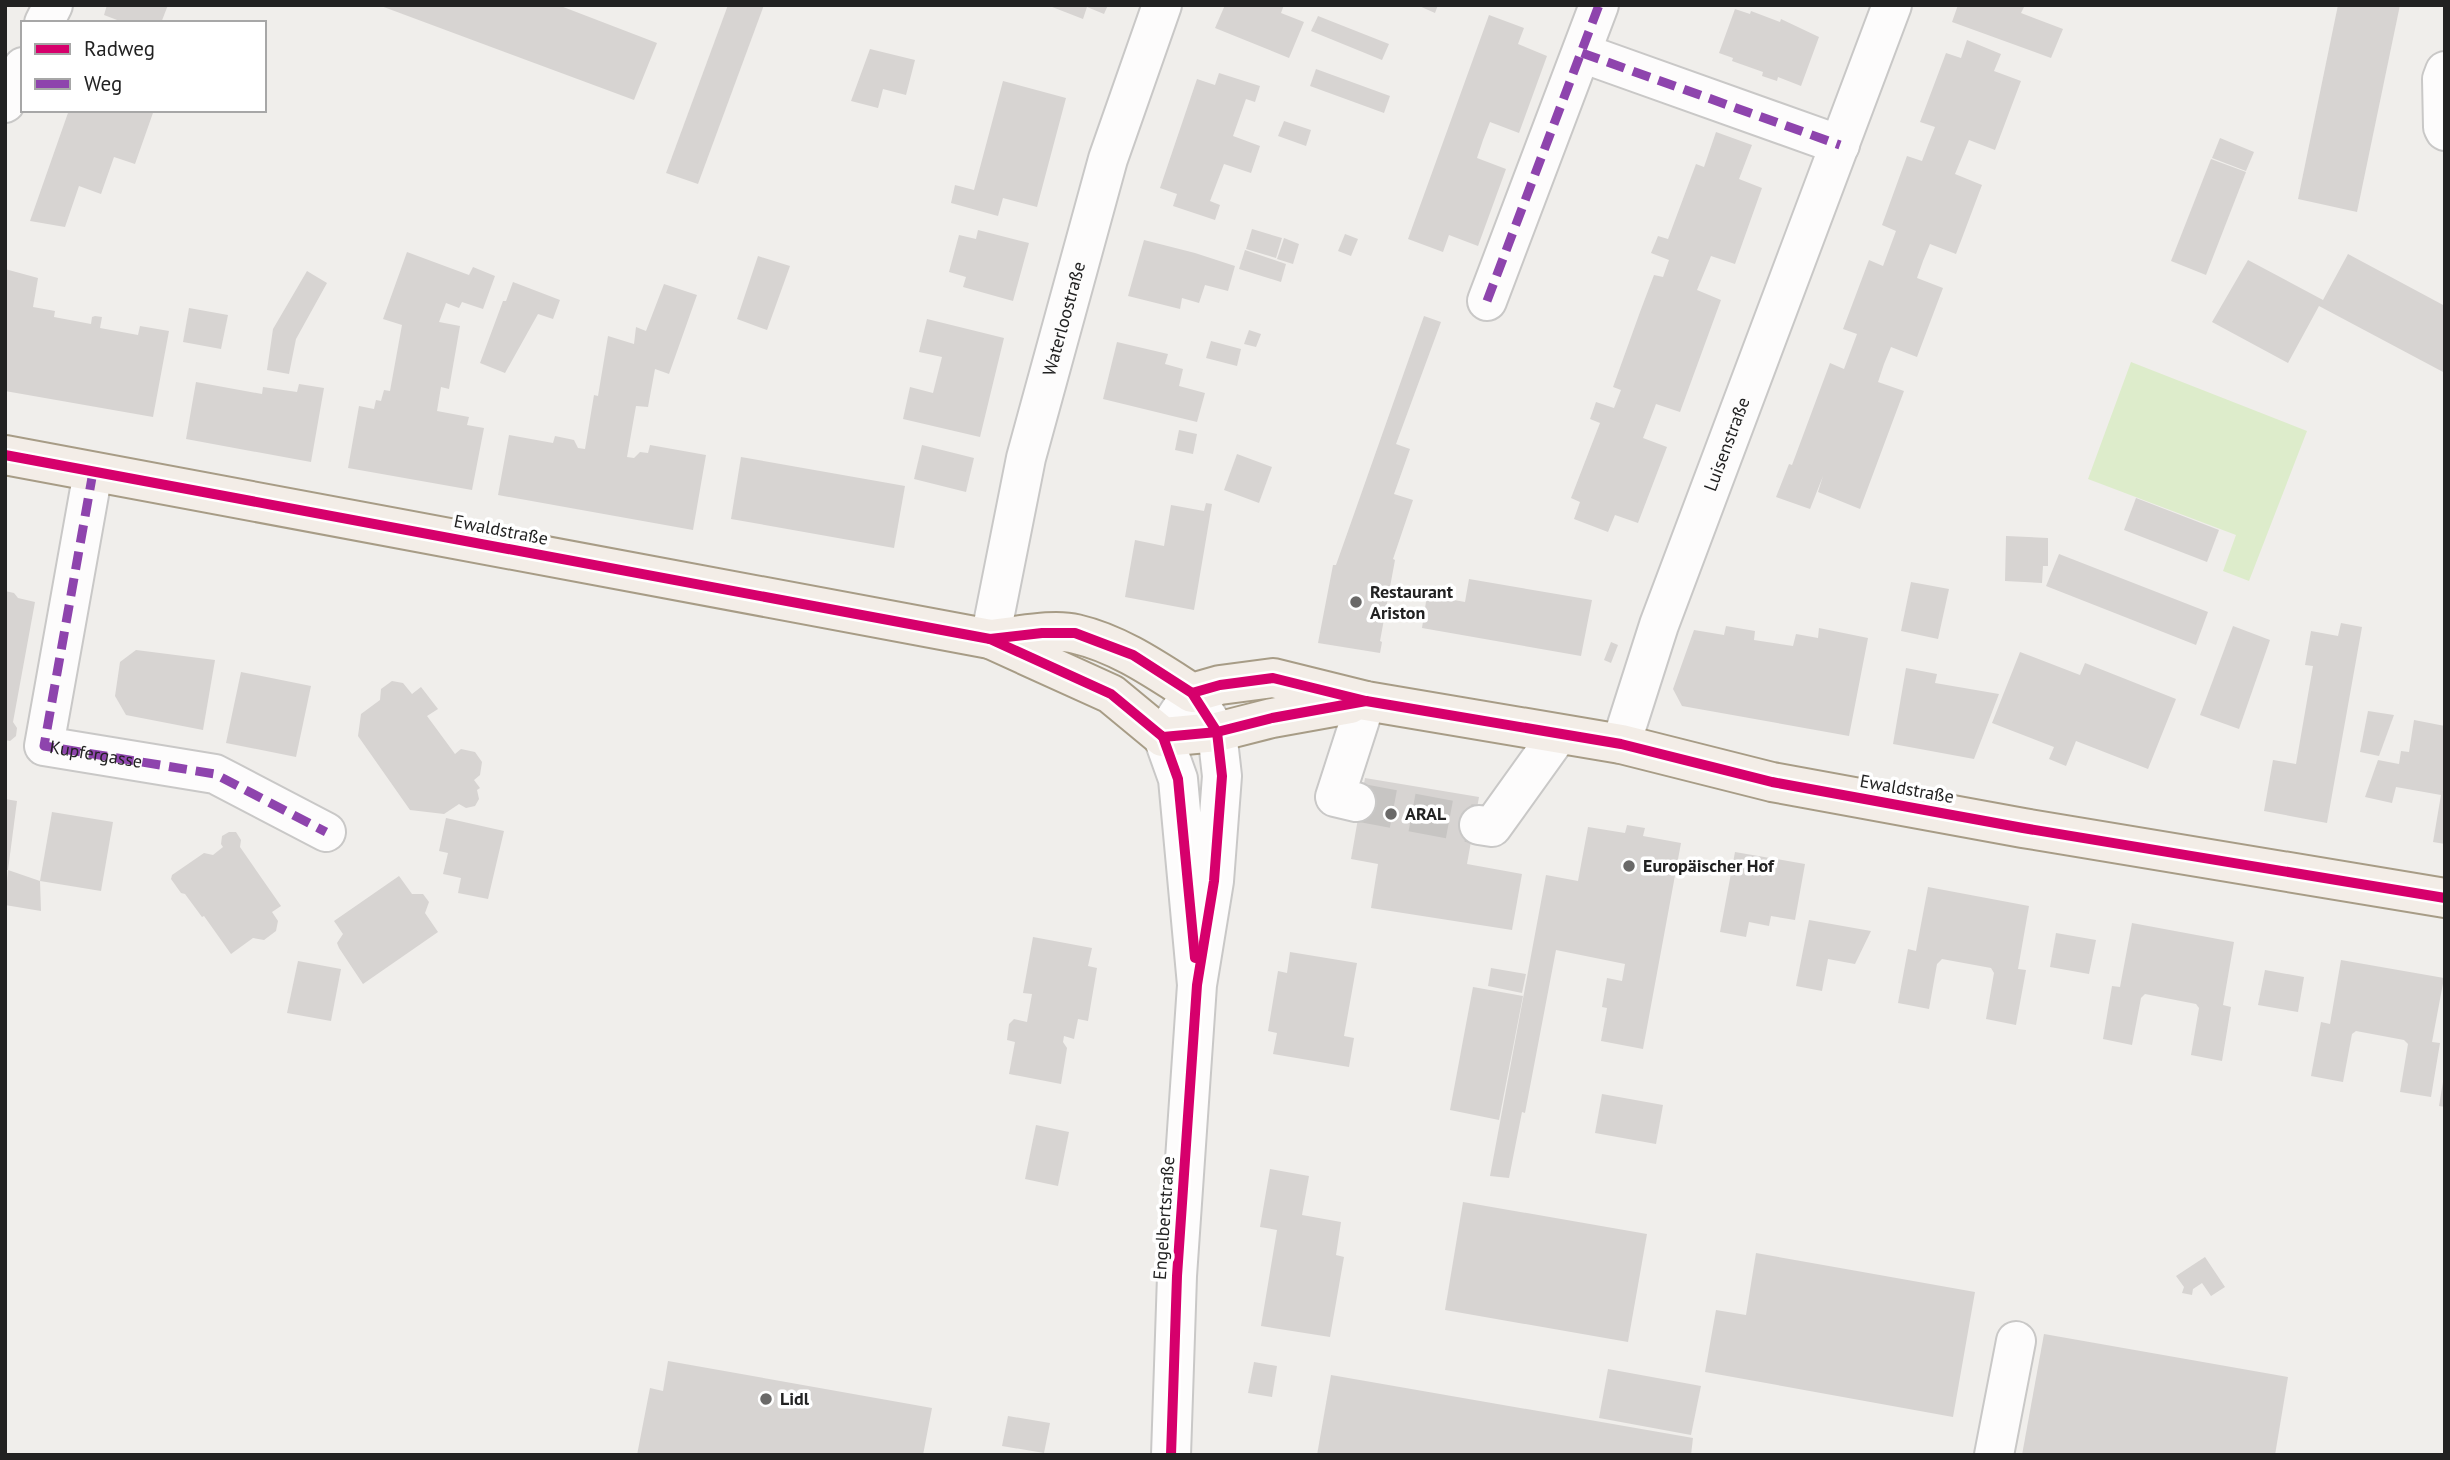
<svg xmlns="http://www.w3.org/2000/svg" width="2450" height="1460" font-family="'PT Sans',sans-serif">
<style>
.grass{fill:#ddeccb}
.building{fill:#d7d4d2}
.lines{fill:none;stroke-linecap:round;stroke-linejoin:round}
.minor-tunnel{stroke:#c7c5c3;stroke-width:38;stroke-dasharray:38 19;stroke-linecap:butt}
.minor-casing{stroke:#c9c8c7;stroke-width:42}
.major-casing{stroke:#a79c86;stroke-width:42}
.minor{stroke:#fdfcfc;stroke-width:38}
.major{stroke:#f3ede7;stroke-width:38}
.quiet{stroke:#8e44ad;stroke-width:9;stroke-dasharray:18 9;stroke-linecap:butt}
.cycleway-casing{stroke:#fff;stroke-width:15}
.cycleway{stroke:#d6006c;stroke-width:10}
.poi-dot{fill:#6a6968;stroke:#fff;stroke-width:2.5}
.labels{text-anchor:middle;stroke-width:7;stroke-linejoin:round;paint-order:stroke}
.street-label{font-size:18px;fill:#222;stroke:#fff}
.poi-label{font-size:18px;font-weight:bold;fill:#222;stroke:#fff;text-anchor:start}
</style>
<rect width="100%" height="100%" fill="#f0eeeb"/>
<polygon class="grass" points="2131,362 2307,431 2249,581 2223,571 2236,535 2088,479"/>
<g class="building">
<polygon points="107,5 168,5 161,23 125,23 104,15"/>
<polygon points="558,5 657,43 634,100 381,6"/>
<polygon points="728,5 764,5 698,184 666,173"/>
<polygon points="1047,5 1108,5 1104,14 1087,7 1083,19"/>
<polygon points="1225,5 1284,5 1281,13 1304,22 1289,58 1215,28"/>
<polygon points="1417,5 1438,5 1435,13"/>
<polygon points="1958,5 2025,5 2021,13 2063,29 2051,58 1952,22"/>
<polygon points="2338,5 2400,5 2357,212 2298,199"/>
<polygon points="1735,9 1750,14 1751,11 1780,22 1781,19 1819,37 1801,86 1778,77 1777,81 1762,76 1763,72 1732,61 1733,58 1719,53"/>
<polygon points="1489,15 1524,28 1518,44 1547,56 1519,133 1490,122 1483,140 1477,158 1506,169 1478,246 1449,235 1443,252 1408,239"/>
<polygon points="1318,16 1389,44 1382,60 1311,31"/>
<polygon points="1967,40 2001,54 1994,71 2021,81 1995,150 1969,140 1955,174 1982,185 1956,254 1930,244 1923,261 1917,278 1943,288 1917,357 1891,347 1884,364 1878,382 1904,391 1860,509 1818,492 1823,476 1810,509 1776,497 1789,464 1792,465 1830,363 1844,369 1857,334 1843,329 1869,260 1883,266 1896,231 1882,225 1907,156 1922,161 1928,145 1935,127 1920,122 1946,53 1961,58"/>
<polygon points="870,49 915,60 906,95 883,89 878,108 851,101"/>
<polygon points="1316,69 1390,96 1384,113 1310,86"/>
<polygon points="1219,73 1260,86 1255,102 1246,99 1233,136 1260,146 1251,173 1224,164 1210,201 1220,205 1215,220 1173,206 1177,194 1160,188 1197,79 1215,85"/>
<polygon points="1003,81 1066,98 1037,207 1003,198 998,216 951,203 955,185 974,190"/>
<polygon points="69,110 154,110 135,164 114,157 101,194 79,186 65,227 30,221"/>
<polygon points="1284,121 1311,130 1306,146 1278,136"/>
<polygon points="1716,132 1752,145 1739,179 1762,188 1735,264 1711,256 1697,290 1721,300 1680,412 1656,404 1643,438 1667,447 1638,523 1615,515 1608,532 1574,519 1580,502 1571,498 1600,423 1590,419 1596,402 1614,408 1621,390 1613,387 1640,312 1654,275 1663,277 1669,260 1651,253 1658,236 1668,239 1696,164 1704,167"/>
<polygon points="2220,138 2254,152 2246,171 2212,158"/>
<polygon points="2211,159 2246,172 2206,275 2171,261"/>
<polygon points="1252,229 1282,238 1276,258 1246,249"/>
<polygon points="978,230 1029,243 1013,301 963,287 966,277 949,272 959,235 976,239"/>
<polygon points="1345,234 1358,239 1351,256 1338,251"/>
<polygon points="1284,238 1299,244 1293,264 1277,259"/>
<polygon points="1144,240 1195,253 1235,266 1228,291 1205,285 1199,303 1182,298 1180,309 1128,296"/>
<polygon points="1245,250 1286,264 1281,282 1239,269"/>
<polygon points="407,252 469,275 473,267 495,276 483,309 462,302 459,308 446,303 439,322 460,326 449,389 441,387 437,411 469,417 467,425 484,428 472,490 348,468 359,406 374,409 376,400 381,401 384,390 390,391 402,325 383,319"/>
<polygon points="2348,254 2445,306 2445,373 2319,306 2288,363 2212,322 2248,260 2323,300"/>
<polygon points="758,256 790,266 767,330 737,319"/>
<polygon points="5,269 38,278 33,307 55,311 54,317 91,324 92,317 95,316 102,317 100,328 138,335 140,326 169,331 153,417 5,391"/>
<polygon points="307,271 327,283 296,339 289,374 267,370 273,329"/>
<polygon points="513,282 560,300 553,319 538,314 505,373 480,363 503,301 506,301"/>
<polygon points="664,284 697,295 669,374 655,369 648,407 636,406 627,457 634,458 640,452 648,453 650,445 706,455 693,530 498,495 509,435 553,443 555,436 574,440 578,448 585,449 594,395 598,396 608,336 634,344 636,327 646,331"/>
<polygon points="189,308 228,315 221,349 183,342"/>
<polygon points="1424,316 1441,322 1396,444 1410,449 1394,494 1413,500 1393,559 1395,560 1380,641 1382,642 1380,653 1318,643 1333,565 1336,565"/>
<polygon points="927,319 1004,338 980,437 903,419 910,387 933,393 942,357 919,352"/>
<polygon points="1249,330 1261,334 1256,347 1244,344"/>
<polygon points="1211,341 1241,349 1237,366 1206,358"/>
<polygon points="1117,342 1168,354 1165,364 1183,369 1179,386 1205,393 1197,422 1103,399"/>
<polygon points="196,382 262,394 263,387 297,392 299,384 324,388 311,462 186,439"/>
<polygon points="1179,430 1197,434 1193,454 1175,450"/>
<polygon points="922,445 974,458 966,492 914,479"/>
<polygon points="1237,454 1272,467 1259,503 1224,490"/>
<polygon points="741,457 905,486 894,548 731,519"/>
<polygon points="2136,498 2219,530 2207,562 2124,530"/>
<polygon points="1206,503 1212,504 1194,610 1125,597 1135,540 1164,546 1171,505 1204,511"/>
<polygon points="2006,536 2048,538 2048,566 2043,566 2042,583 2005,581"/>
<polygon points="2059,554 2208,612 2196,645 2046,586"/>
<polygon points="1469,579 1592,600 1581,656 1422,628 1427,595 1465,602"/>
<polygon points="1911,582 1949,589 1938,639 1901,631"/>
<polygon points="5,591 14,593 18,598 35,602 13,722 17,728 16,736 10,741 5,740"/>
<polygon points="2341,623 2362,627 2327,823 2264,811 2273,760 2296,764 2313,666 2305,665 2311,631 2338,636"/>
<polygon points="1726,626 1755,631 1754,640 1793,646 1796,634 1818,638 1819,628 1868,638 1849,736 1682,706 1673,689 1694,630 1724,635"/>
<polygon points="2233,626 2270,640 2239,729 2200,715"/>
<polygon points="1611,642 1618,645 1611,663 1604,660"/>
<polygon points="136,650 215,660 203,730 126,715 115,696 120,662"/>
<polygon points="2020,652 2080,675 2085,663 2176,699 2148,769 2076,741 2066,766 2049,759 2054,747 1992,723"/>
<polygon points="1906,668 1937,674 1935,683 1999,694 1974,759 1893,744"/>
<polygon points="241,672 311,686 296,757 226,743"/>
<polygon points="392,681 403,683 412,694 421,687 438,709 427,716 455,754 461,749 475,752 482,762 480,775 474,780 480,788 477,790 479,799 475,806 466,808 459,804 444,814 410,810 358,736 361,714 380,700 381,689"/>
<polygon points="2368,711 2394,715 2379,756 2360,752"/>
<polygon points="2414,720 2445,726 2445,790 2442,791 2445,791 2445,844 2433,842 2441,795 2396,787 2392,803 2365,797 2378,760 2399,764 2401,751 2409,752"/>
<polygon points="1365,778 1479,797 1467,864 1522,874 1512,930 1371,908 1378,864 1351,859"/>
<polygon points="5,799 17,801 8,870 5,870"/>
<polygon points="52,812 113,822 101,891 40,881"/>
<polygon points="446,818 504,831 488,899 458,893 461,878 443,874 448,853 439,851"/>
<polygon points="1627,825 1645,828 1643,836 1681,843 1643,1049 1601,1041 1607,1008 1602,1007 1607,978 1622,981 1625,964 1556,950 1525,1113 1522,1112 1509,1178 1490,1176 1546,875 1578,881 1588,827 1625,833"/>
<polygon points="229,832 236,832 241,840 240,847 281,906 272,912 278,921 276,931 264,940 253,938 231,954 204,916 202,917 185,894 181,893 171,879 172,875 204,853 213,855 223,847 221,844 222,836"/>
<polygon points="1735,852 1805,864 1795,920 1771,916 1769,926 1749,922 1746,937 1720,932"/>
<polygon points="8,870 40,881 41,911 5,905"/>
<polygon points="399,876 412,894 423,894 429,902 425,913 438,932 363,984 339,948 337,943 343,934 334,921"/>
<polygon points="1928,887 2029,906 2018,969 2026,970 2016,1025 1986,1019 1994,973 1991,968 1942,959 1937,964 1929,1009 1898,1003 1908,949 1916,951"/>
<polygon points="1809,920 1871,931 1855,964 1828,959 1822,991 1796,986"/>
<polygon points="2132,923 2234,942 2223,1005 2231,1007 2222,1061 2191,1055 2199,1008 2196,1004 2145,994 2141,998 2132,1045 2103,1039 2112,986 2120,987"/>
<polygon points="2056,933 2096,940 2089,974 2050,967"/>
<polygon points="1033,937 1092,948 1088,966 1097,968 1088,1021 1078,1019 1074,1039 1064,1036 1063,1042 1067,1048 1061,1084 1009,1074 1015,1042 1007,1040 1009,1024 1014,1019 1027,1022 1032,994 1023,993"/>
<polygon points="1290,952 1357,963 1344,1036 1354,1038 1349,1067 1273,1054 1277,1033 1268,1031 1278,971 1287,973"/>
<polygon points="2341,960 2444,978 2432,1042 2440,1043 2431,1097 2400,1092 2408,1044 2404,1040 2356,1031 2352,1034 2343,1082 2311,1076 2321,1022 2330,1024"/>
<polygon points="298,961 341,969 331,1021 287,1013"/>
<polygon points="1491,968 1526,974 1522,993 1488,986"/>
<polygon points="2265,970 2304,977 2298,1012 2258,1005"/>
<polygon points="1473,987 1523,996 1499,1120 1450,1110"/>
<polygon points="2443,1082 2445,1082 2445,1107 2439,1106"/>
<polygon points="1602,1094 1663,1105 1656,1144 1595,1133"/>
<polygon points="1036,1125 1069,1132 1058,1186 1025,1179"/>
<polygon points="1270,1169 1309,1176 1302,1215 1341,1222 1336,1255 1344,1257 1330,1337 1261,1326 1277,1230 1260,1227"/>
<polygon points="1463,1202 1647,1234 1628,1342 1445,1310"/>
<polygon points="1756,1253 1975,1292 1953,1417 1705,1372 1716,1310 1746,1315"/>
<polygon points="2205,1257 2225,1287 2211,1296 2202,1283 2193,1289 2192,1295 2182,1293 2184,1287 2176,1276"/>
<polygon points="2044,1334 2288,1377 2275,1455 2022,1455"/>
<polygon points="668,1361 932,1408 923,1455 637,1455 650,1388 663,1391"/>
<polygon points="1254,1362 1277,1366 1272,1397 1248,1393"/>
<polygon points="1608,1369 1701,1386 1691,1435 1599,1418"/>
<polygon points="1331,1375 1693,1438 1691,1455 1317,1455"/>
<polygon points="1008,1416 1050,1423 1044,1453 1002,1446"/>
</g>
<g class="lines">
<polyline class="minor-tunnel" points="1356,802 1479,825"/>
<defs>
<g id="minor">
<polyline points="44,23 53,5"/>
<polyline points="1582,53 1840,145"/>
<polyline points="2445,71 2442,79 2443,127 2445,131"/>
<polyline points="5,103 23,67"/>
<polyline points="1487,301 1599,5"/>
<polyline points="93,472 44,746 215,774 326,832"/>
<path id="s1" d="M990,639L1026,458L1108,159L1162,5"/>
<path id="s2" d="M1621,744L1659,625L1892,5"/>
<polyline points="1356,802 1335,797 1366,701"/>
<polyline points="1479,825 1492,827 1558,735"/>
<polyline points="1171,1455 1177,1276 1197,985 1214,881 1222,776 1217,732 1192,693 1163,737 1178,779 1197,985"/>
<polyline points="1994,1455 2016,1341"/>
</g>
<g id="major">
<polyline points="5,455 990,639 1111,694 1163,737 1217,732 1272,718 1350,704"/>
<path d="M990,639C1015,637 1052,628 1076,634C1119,644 1156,670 1192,693L1220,685L1273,678L1366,701L1621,744L1772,782L2023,828L2445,898"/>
</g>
</defs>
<use href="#minor" class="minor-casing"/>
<use href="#major" class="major-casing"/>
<use href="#minor" class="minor"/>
<use href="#major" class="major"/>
<g class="quiet">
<polyline points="1582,53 1840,145"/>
<polyline points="1487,301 1599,5"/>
<path id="s3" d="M93,472L44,746L215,774L326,832"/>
</g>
<defs>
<g id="cycleway">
<polyline points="5,455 990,639 1111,694 1163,737 1217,732 1272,718 1366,701"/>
<polyline points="990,639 1042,633 1075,633 1133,655 1192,693 1217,732 1222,776 1214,881 1197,985 1177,1276 1171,1455"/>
<polyline points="1192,693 1220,685 1273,678 1366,701 1621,744 1772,782 2023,828 2445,898"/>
<polyline points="1163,737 1178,779 1195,958"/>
</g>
</defs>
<use href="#cycleway" class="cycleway-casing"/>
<use href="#cycleway" class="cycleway"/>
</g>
<g class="poi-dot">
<circle cx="1356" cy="602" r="7"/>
<circle cx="1391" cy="814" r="7"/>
<circle cx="1629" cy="866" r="7"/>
<circle cx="766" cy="1399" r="7"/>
</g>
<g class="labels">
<g class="street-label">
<text dy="6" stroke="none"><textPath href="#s1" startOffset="329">Waterloostraße</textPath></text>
<text dy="6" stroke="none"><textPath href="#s2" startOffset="318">Luisenstraße</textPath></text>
<text transform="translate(501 530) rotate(11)" y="6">Ewaldstraße</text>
<text dy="6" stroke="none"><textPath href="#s3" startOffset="331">Kupfergasse</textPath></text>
<text transform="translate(1907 789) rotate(10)" y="6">Ewaldstraße</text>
<text transform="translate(1164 1218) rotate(-86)" y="6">Engelbertstraße</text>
</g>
<g class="poi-label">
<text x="1370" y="598">Restaurant<tspan x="1370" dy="21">Ariston</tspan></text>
<text x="1405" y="820">ARAL</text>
<text x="1643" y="872">Europäischer Hof</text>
<text x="780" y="1405">Lidl</text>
</g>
</g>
<rect width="2450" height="1460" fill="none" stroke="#222222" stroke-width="14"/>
<rect x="21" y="21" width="245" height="91" fill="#ffffff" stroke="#a7a7a7" stroke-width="2"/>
<rect x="35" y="44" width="35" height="10" fill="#d6006c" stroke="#a7a7a7" stroke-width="2"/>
<text x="84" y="56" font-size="21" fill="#222222">Radweg</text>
<rect x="35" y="79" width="35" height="10" fill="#8e44ad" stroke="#a7a7a7" stroke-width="2"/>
<text x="84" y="91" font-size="21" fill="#222222">Weg</text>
</svg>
